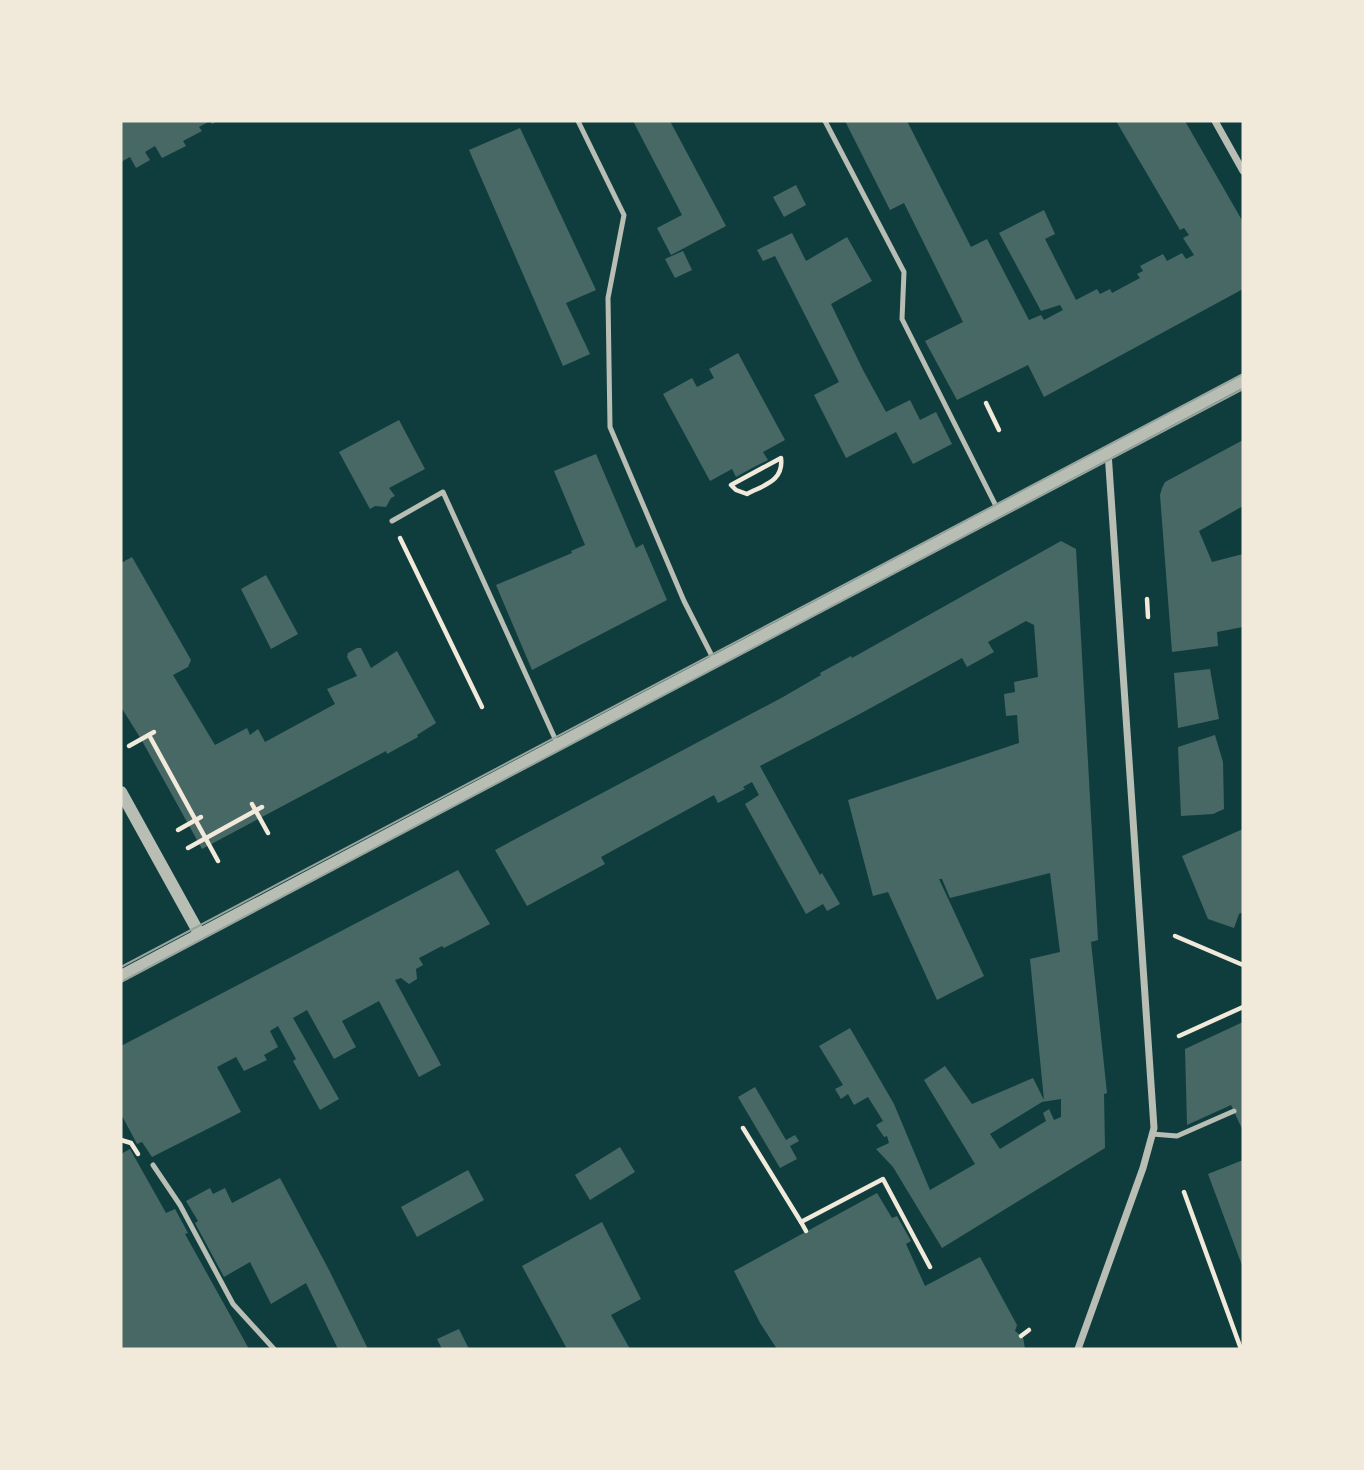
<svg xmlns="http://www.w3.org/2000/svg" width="1364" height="1470" font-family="Raleway,sans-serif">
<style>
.building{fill:#486865;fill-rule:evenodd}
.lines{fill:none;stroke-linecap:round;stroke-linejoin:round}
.path{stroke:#f1e9da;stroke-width:4.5}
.service{stroke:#b8beb3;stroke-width:5}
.minor{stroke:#b8beb3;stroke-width:7}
.tertiary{stroke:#b8beb3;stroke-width:12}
.tram{stroke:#97a49c;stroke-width:2}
</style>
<rect width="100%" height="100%" fill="#0f3d3e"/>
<g class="building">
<polygon points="121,121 218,121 212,124 210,121 199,127 202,131 183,141 186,146 162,158 155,146 145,152 150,160 136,168 130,157 121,162"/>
<polygon points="633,121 670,121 726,226 671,255 657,228 682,215"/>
<polygon points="845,121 907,121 971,247 987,239 1029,320 1041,315 1044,320 1063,310 1060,305 1041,311 999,233 1044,210 1055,234 1045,239 1076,300 1097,289 1100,294 1110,289 1112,293 1125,286 1140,278 1137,274 1143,271 1140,266 1163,254 1167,261 1182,253 1186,259 1194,255 1183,238 1189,235 1184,228 1180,230 1116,121 1185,121 1243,222 1243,289 1044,397 1028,365 957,400 925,341 963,322 904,203 890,210"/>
<polygon points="520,128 596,290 566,303 590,354 563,366 469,150"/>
<polygon points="796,185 806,205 784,217 773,197"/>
<polygon points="792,233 806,261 847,237 872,281 831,304 863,370 886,412 910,400 920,420 936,412 952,444 913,464 896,432 846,458 814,395 839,382 775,256 763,261 757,250"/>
<polygon points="683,251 692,270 675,278 665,259"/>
<polygon points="738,353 785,440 763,452 768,460 752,468 736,477 732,469 710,481 663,394 692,378 697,387 714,378 709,369"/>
<polygon points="399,420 425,469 389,488 395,496 391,498 386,507 375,506 370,509 339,452"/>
<polygon points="1243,440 1243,506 1199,531 1212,562 1243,554 1243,627 1217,632 1218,646 1172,652 1160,495 1162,488 1165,482"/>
<polygon points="596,454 636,548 643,544 667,600 532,670 496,585 572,553 571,551 585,545 554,471"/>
<path d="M1061,541L1076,549L1098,940L1091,942L1107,1093L1104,1094L1105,1148L942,1248L893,1167L876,1149L889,1143L887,1136L884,1137L876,1125L883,1121L868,1097L854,1105L848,1094L841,1099L835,1089L843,1085L819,1046L850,1028L894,1104L930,1190L975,1164L924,1080L945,1066L972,1104L1033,1078L1044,1100L1030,959L1060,952L1050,873L950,898L942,879H939L984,976L937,1000L888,892L873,896L848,800L1019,743L1017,715L1006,716L1004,694L1015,692L1014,682L1038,677L1034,625L1026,621L988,642L994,652L967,667L962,658L856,716L760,766L820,875L822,873L840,904L827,911L823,904L806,914L745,804L759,795L752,782L743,787L745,789L718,803L714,795L601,857L605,864L527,906L495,850L783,697L821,675L820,673L851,656L852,658ZM1061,1099V1117L1054,1120L1049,1109L1043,1113L1046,1121L1000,1149L990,1134L1042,1102Z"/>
<polygon points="132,557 191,660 188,667 173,675 215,745 247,728 250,735 258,729 265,742 335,704 327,689 357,676 347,657 348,653 357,648 361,648 371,668 397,651 436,723 417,735 418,737 387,754 386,751 202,849 141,739 121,707 121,563"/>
<polygon points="266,575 298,634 271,649 241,589"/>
<polygon points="1210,669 1219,719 1178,728 1174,673"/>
<polygon points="1215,735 1223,762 1224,809 1213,814 1181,816 1178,747"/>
<polygon points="1243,829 1243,912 1239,914 1234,928 1208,919 1182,856"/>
<polygon points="458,870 490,924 444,948 442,946 419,958 423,965 416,969 417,979 409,984 401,978 395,980 441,1065 419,1077 379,1001 342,1021 356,1047 334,1059 307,1010 293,1018 339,1099 320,1110 293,1061 296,1059 278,1026 270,1031 278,1047 264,1055 267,1060 244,1071 236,1057 217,1067 241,1112 152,1157 142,1142 137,1144 121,1114 121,1046"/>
<polygon points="1243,1022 1243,1131 1231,1105 1187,1125 1185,1049"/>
<polygon points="755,1087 786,1140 795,1135 799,1141 790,1146 797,1159 780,1168 738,1097"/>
<polygon points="620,1147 635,1172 590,1200 575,1175"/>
<polygon points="130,1149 166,1213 175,1209 188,1233 185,1234 249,1349 121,1349 121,1154"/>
<polygon points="1243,1160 1243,1268 1208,1174"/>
<polygon points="468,1170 484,1200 417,1237 401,1207"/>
<polygon points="280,1178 329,1270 368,1349 338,1349 306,1283 271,1304 250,1262 224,1277 195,1223 198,1221 186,1201 210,1188 213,1194 225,1188 232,1203"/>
<polygon points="877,1193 892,1218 897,1216 911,1241 906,1244 925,1286 980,1257 1017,1325 1015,1331 1023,1337 1025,1349 777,1349 760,1323 734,1271"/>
<polygon points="602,1222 641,1299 611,1315 630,1349 567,1349 522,1266"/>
<polygon points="459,1329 469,1349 442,1349 437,1339"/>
</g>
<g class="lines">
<g class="path">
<polyline points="986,403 999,430"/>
<path d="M781,458C784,481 764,485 747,494L736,490L731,485Z"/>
<polyline points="400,538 482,707"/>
<polyline points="1147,599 1148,617"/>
<polyline points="149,735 218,861"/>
<polyline points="129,746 154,732"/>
<polyline points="252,804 268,833"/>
<polyline points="178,830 201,817"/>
<polyline points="188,848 262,807"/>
<polyline points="1175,936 1243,965"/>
<polyline points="1179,1036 1243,1007"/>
<polyline points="743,1128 801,1222 883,1179 930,1267"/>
<polyline points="121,1140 131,1143 138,1154"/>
<polyline points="1184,1192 1241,1349"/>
<polyline points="801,1222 806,1231"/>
<polyline points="1021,1336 1029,1330"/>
</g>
<g class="service">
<polyline points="578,121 624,215 608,298 610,427 684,601 714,660"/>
<polyline points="825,121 904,272 902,319 998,510"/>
<polyline points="392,521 443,492 557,743"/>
<polyline points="1152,1134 1177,1136 1234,1111"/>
<polyline points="153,1165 180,1205 233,1304 274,1349"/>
</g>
<g class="minor">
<polyline points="1215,121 1243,171"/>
<polyline points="1078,1349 1143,1168 1154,1128 1108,452"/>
</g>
<g class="tertiary">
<polyline points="121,792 199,933"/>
<polyline points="121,976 1243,381"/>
</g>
<g class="tram">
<polyline points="121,967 1243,374"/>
<polyline points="121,982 1243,389"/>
</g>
</g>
<rect width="1364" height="1470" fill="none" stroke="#f1e9da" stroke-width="245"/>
</svg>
